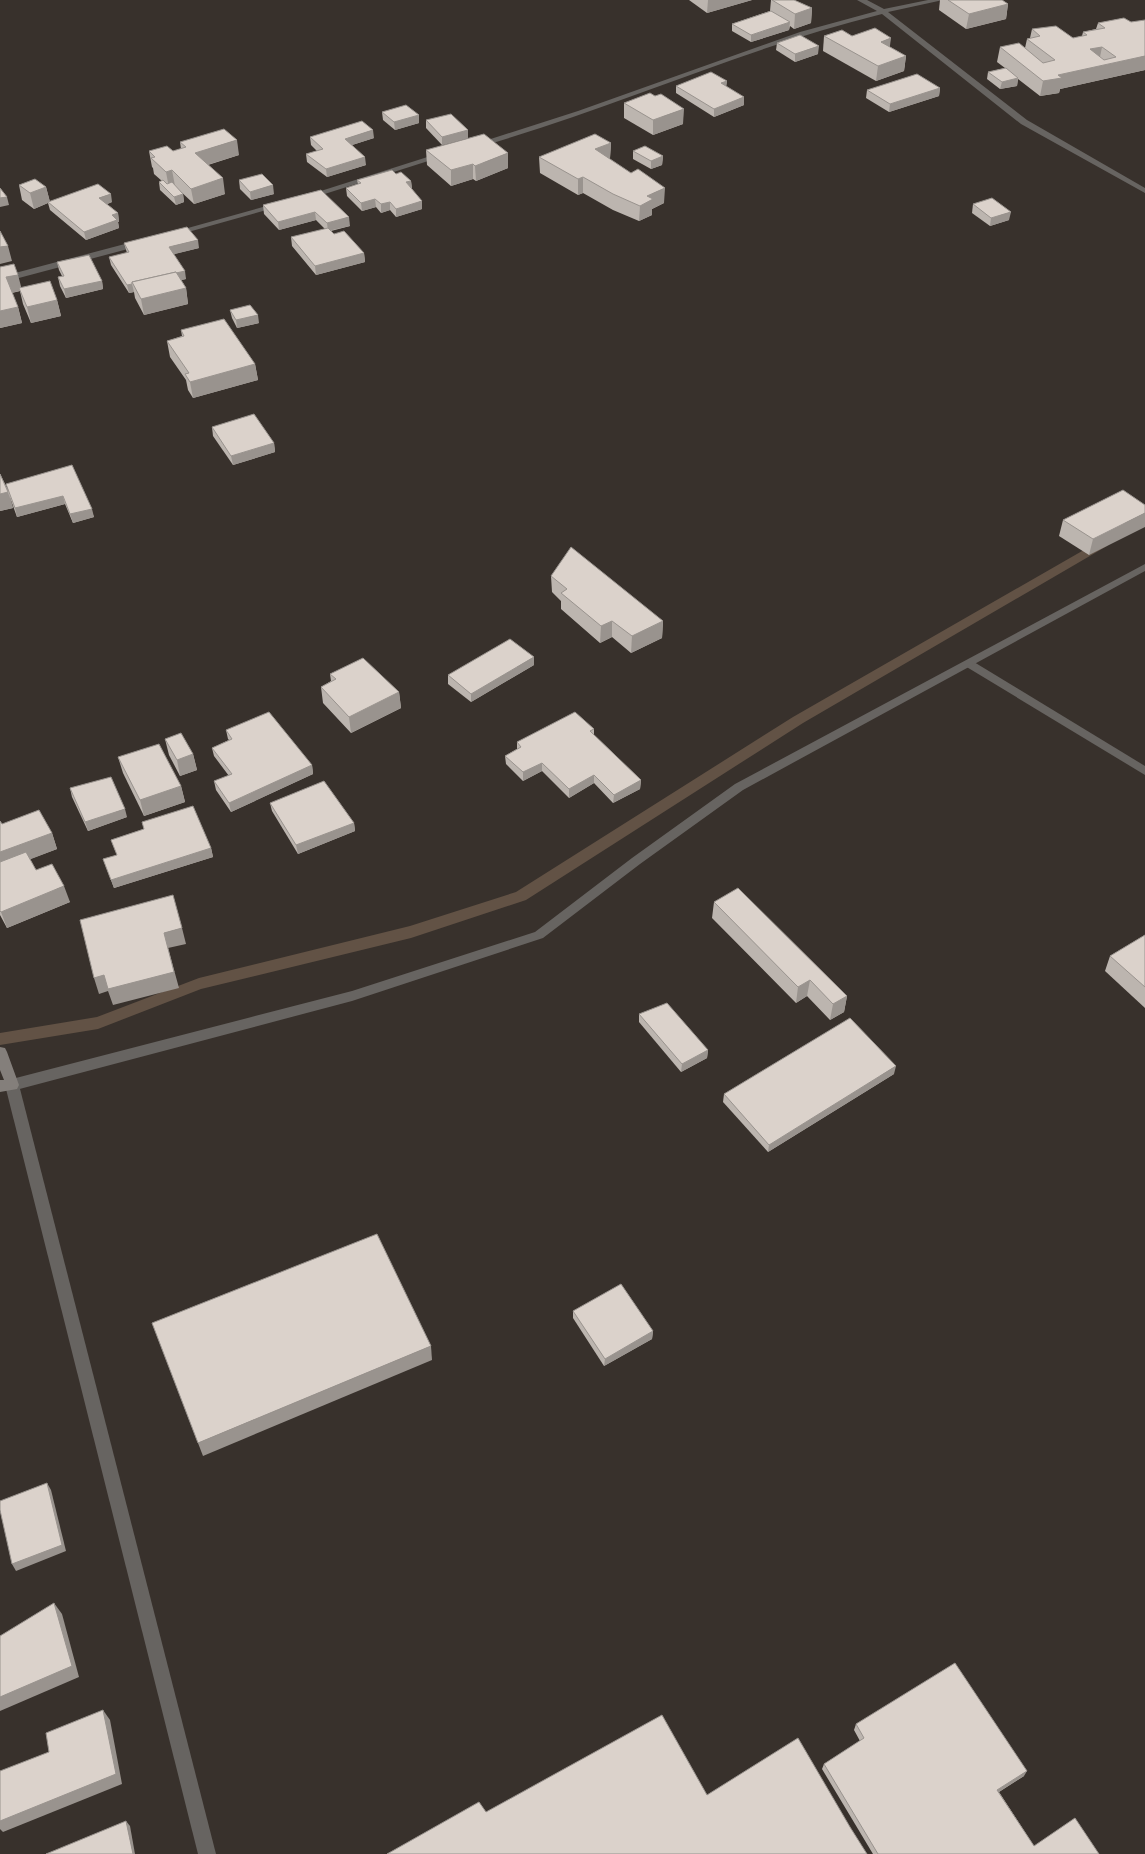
<svg xmlns="http://www.w3.org/2000/svg" width="1145" height="1854" font-family="'Noto Serif',serif">
<style>
.lines{fill:none;stroke-linecap:round;stroke-linejoin:round}
.stream{fill:#625245;fill-rule:evenodd}
.minor{fill:#676461;fill-rule:evenodd}
.tertiary{fill:#676461;fill-rule:evenodd}
.secondary{fill:#847f7b;fill-rule:evenodd}
.wall{fill:#bcb5af}
.shaded-wall{fill:#99938e}
.building{fill:#dbd2cb;stroke:#99938e;fill-rule:evenodd}
</style>
<rect width="100%" height="100%" fill="#38312c"/>
<g class="lines">
<polygon class="stream" points="1103,539 1107,540 1109,543 1107,546 803,723 526,900 411,938 201,989 98,1029 0,1045 0,1033 97,1017 199,978 410,926 516,892 793,717"/>
<g class="minor">
<path d="M857,0H867L884,9L928,0H943L888,12L1027,120L1145,188V193L1021,124L882,14C744,48 615,108 479,147L472,145L578,111L800,32L877,11Z"/>
<polygon points="440,153 447,155 309,199 302,197"/>
<polygon points="277,203 284,205 174,236 170,233"/>
<polygon points="140,240 144,243 143,245 0,283 0,277"/>
<polygon points="969,659 1145,766 1145,775 965,666 964,663"/>
<polygon points="12,1079 17,1081 19,1085 216,1854 198,1854 5,1085 7,1081"/>
</g>
<polygon class="tertiary" points="1145,564 1145,571 743,790 640,864 543,938 352,1001 12,1091 7,1089 5,1085 7,1081 12,1079 352,991 535,932 632,858 735,784"/>
<polygon class="secondary" points="0,1047 5,1048 7,1052 19,1085 17,1089 0,1092 0,1080 4,1080 0,1070"/>
</g>
<g class="wall">
<polygon points="689,0 752,0 707,13"/>
<polygon points="771,0 794,0 812,8 811,23 794,29 790,26 789,30 751,42 732,31 732,24 770,11"/>
<polygon points="940,0 1002,0 1008,4 1006,19 966,29 939,10"/>
<polygon points="1124,18 1145,70 1060,89 1059,93 1040,96 1018,79 1017,86 1000,89 987,79 988,72 1005,68 997,62 1000,47 1025,48 1027,39 1030,38 1032,29 1073,38 1082,36 1083,32 1096,29 1098,23"/>
<polygon points="824,36 852,36 890,47 906,56 904,71 876,81 823,51"/>
<polygon points="777,43 818,54 795,62 776,50"/>
<polygon points="727,81 726,86 744,105 714,117 676,93 676,86"/>
<polygon points="940,88 939,96 889,112 866,98 867,90"/>
<polygon points="624,103 683,124 653,135 624,118"/>
<polygon points="382,112 419,115 419,123 395,130 383,120"/>
<polygon points="426,120 468,130 468,138 442,145 426,128"/>
<polygon points="310,137 374,138 352,145 366,165 327,177 307,162 306,154 317,151 311,145"/>
<polygon points="180,142 239,155 208,165 225,194 194,204 177,188 183,194 184,202 176,205 160,190 159,182 162,181 154,174 153,168 152,167 149,151 173,151 181,149"/>
<polygon points="611,143 610,158 609,159 664,203 652,209 652,215 639,221 613,210 583,193 578,195 540,173 539,157"/>
<polygon points="426,150 508,168 476,181 473,179 451,186 427,165"/>
<polygon points="633,151 663,156 662,165 651,169 633,159"/>
<polygon points="396,174 411,181 412,189 422,209 396,217 390,210 381,213 376,207 362,211 347,196 346,188 358,184 357,180"/>
<polygon points="239,180 274,194 251,200 240,189"/>
<polygon points="19,185 46,187 50,202 112,202 107,204 118,213 119,222 118,222 119,228 86,240 50,210 48,203 34,209 22,200"/>
<polygon points="321,190 350,226 331,231 334,234 364,253 365,262 316,275 292,246 291,237 325,229 316,220 279,230 264,214 263,205"/>
<polygon points="973,204 1009,220 990,226 972,213"/>
<polygon points="124,243 199,248 174,254 186,279 181,280 186,288 188,304 144,315 135,298 134,292 129,293 111,265 109,257 127,253"/>
<polygon points="57,262 102,281 103,289 66,298 60,286 58,277 62,276 59,270"/>
<polygon points="0,267 21,287 57,300 61,316 31,323 23,304 20,291 12,293 18,307 22,323 0,328"/>
<polygon points="230,310 259,323 237,328 232,318"/>
<polygon points="181,330 255,364 258,380 193,398 188,390 186,380 170,357 167,341 182,336"/>
<polygon points="212,427 274,443 275,452 233,465 213,436"/>
<polygon points="72,465 94,517 73,523 65,504 17,517 9,495 13,508 0,511 0,474 8,490"/>
<polygon points="1145,505 1089,555 1059,536 1063,520"/>
<polygon points="551,576 663,621 662,638 631,653 612,637 600,643 561,609 561,601 552,592"/>
<polygon points="534,665 471,702 448,684 448,675"/>
<polygon points="330,674 399,692 401,708 351,733 323,703 321,687 331,681"/>
<polygon points="594,729 594,735 641,780 640,789 613,803 594,783 569,798 542,771 523,781 506,764 505,756 517,749 517,742"/>
<polygon points="226,730 312,765 313,774 231,812 216,790 214,781 229,776 214,756 212,748 229,740 228,739"/>
<polygon points="165,739 193,754 197,770 180,776 169,755"/>
<polygon points="118,757 181,786 185,802 144,816 123,773"/>
<polygon points="70,788 127,817 88,831 72,797"/>
<polygon points="270,803 354,823 355,831 298,854 272,811"/>
<polygon points="0,821 2,824 52,833 57,849 30,859 36,870 70,902 7,928 0,915"/>
<polygon points="142,822 211,848 213,857 114,888 103,859 117,855 111,840 144,829"/>
<polygon points="714,902 847,996 844,1012 830,1020 807,996 796,1003 712,918"/>
<polygon points="1145,935 1145,1008 1105,971 1110,956"/>
<polygon points="639,1014 708,1050 707,1058 681,1072 639,1022"/>
<polygon points="894,1074 768,1152 723,1102 724,1094"/>
<polygon points="573,1311 653,1331 652,1339 604,1366 573,1318"/>
<polygon points="856,1724 1024,1776 999,1792 1034,1846 1099,1854 873,1854 822,1769 824,1764 860,1741 854,1730"/>
</g>
<g class="shaded-wall">
<polygon points="708,0 752,0 707,13"/>
<polygon points="1008,4 1006,19 966,29 969,14"/>
<polygon points="812,8 811,23 794,29 795,14"/>
<polygon points="790,22 789,30 751,42 751,35"/>
<polygon points="891,38 889,53 881,42"/>
<polygon points="819,46 818,54 795,62 795,54"/>
<polygon points="1102,47 1099,62 1090,49"/>
<polygon points="906,56 904,71 876,81 878,66"/>
<polygon points="1145,56 1145,70 1060,89 1059,93 1040,96 1043,81 1058,75"/>
<polygon points="1018,78 1017,86 1000,89 1002,82"/>
<polygon points="727,81 726,89 721,83"/>
<polygon points="940,88 939,96 889,112 890,104"/>
<polygon points="744,97 744,105 714,117 714,109"/>
<polygon points="684,109 683,124 653,135 653,120"/>
<polygon points="419,115 419,123 395,130 394,122"/>
<polygon points="373,130 374,138 346,147 345,139"/>
<polygon points="468,130 468,138 442,145 442,137"/>
<polygon points="237,140 239,155 197,168 195,153"/>
<polygon points="611,143 610,158 595,165 595,149"/>
<polygon points="508,153 508,168 476,181 475,166"/>
<polygon points="663,156 662,165 651,169 651,161"/>
<polygon points="365,157 366,165 327,177 326,169"/>
<polygon points="473,164 473,179 451,186 451,170"/>
<polygon points="172,170 175,186 169,188 166,172"/>
<polygon points="583,177 583,193 578,195 578,179"/>
<polygon points="223,178 225,194 194,204 191,189"/>
<polygon points="411,181 412,189 406,182"/>
<polygon points="273,185 274,194 251,200 250,192"/>
<polygon points="46,187 50,202 34,209 30,193"/>
<polygon points="665,188 664,203 652,209 652,215 639,221 640,206 647,196"/>
<polygon points="111,194 112,202 101,207 99,198"/>
<polygon points="183,194 184,202 176,205 174,197"/>
<polygon points="7,197 9,205 0,207 0,198"/>
<polygon points="375,199 376,207 362,211 361,203"/>
<polygon points="422,201 422,209 396,217 396,209"/>
<polygon points="390,202 390,210 381,213 381,204"/>
<polygon points="315,212 316,220 279,230 278,222"/>
<polygon points="1011,212 1009,220 990,226 991,218"/>
<polygon points="118,213 119,222 118,222 119,228 86,240 84,232 112,215"/>
<polygon points="349,217 350,226 328,231 327,223"/>
<polygon points="198,240 199,248 171,255 169,247"/>
<polygon points="8,246 12,261 0,264 0,247"/>
<polygon points="364,253 365,262 316,275 315,266"/>
<polygon points="185,271 186,279 137,291 133,284"/>
<polygon points="18,275 22,290 19,288 20,291 10,293 6,277"/>
<polygon points="102,281 103,289 66,298 64,289"/>
<polygon points="132,284 134,292 129,293 127,285"/>
<polygon points="186,288 188,304 144,315 141,299"/>
<polygon points="57,300 61,316 31,323 27,307"/>
<polygon points="18,307 22,323 0,328 0,311"/>
<polygon points="258,315 259,323 237,328 236,320"/>
<polygon points="255,364 258,380 193,398 190,382"/>
<polygon points="274,443 275,452 233,465 231,456"/>
<polygon points="8,492 13,508 0,511 0,494"/>
<polygon points="63,496 65,504 17,517 15,508"/>
<polygon points="92,509 94,517 73,523 70,514"/>
<polygon points="1145,513 1145,527 1089,555 1093,539"/>
<polygon points="612,621 612,637 600,643 601,626"/>
<polygon points="663,621 662,638 631,653 632,636"/>
<polygon points="534,657 534,665 471,702 471,694"/>
<polygon points="399,692 401,708 351,733 349,717"/>
<polygon points="193,754 197,770 180,776 177,760"/>
<polygon points="542,763 542,771 523,781 523,772"/>
<polygon points="312,765 313,774 231,812 229,803"/>
<polygon points="594,775 594,783 569,798 569,789"/>
<polygon points="641,780 640,789 613,803 614,795"/>
<polygon points="181,786 185,802 144,816 140,800"/>
<polygon points="125,809 127,817 88,831 85,822"/>
<polygon points="354,823 355,831 298,854 296,845"/>
<polygon points="52,833 57,849 0,871 0,852"/>
<polygon points="211,848 213,857 114,888 111,880"/>
<polygon points="64,886 70,902 7,928 1,912"/>
<polygon points="182,928 186,944 168,948 179,988 113,1005 108,991 99,994 94,978 164,933"/>
<polygon points="810,980 807,996 796,1003 798,987"/>
<polygon points="847,996 844,1012 830,1020 833,1004"/>
<polygon points="708,1050 707,1058 681,1072 682,1064"/>
<polygon points="896,1066 894,1074 768,1152 769,1145"/>
<polygon points="653,1331 652,1339 604,1366 605,1359"/>
<polygon points="431,1346 432,1360 203,1456 198,1443"/>
<polygon points="47,1483 51,1490 66,1551 16,1571 12,1564"/>
<polygon points="54,1603 62,1614 79,1677 0,1711 0,1697"/>
<polygon points="103,1710 110,1720 122,1784 3,1832 0,1829 0,1821"/>
<polygon points="1027,1771 1024,1776 994,1795 997,1790"/>
<polygon points="126,1821 130,1826 135,1854 133,1854"/>
</g>
<g class="building">
<polygon points="772,0 794,0 812,8 795,14"/>
<polygon points="948,0 1002,0 1008,4 969,14"/>
<polygon points="771,11 790,22 751,35 732,24"/>
<path d="M1124,18L1131,22L1145,20V56L1058,75L1062,78L1043,81L1000,47L1019,43L1043,63L1055,60L1027,39L1040,36L1032,29L1056,26L1073,38L1087,35L1083,32L1105,28L1098,23ZM1102,47L1116,57L1104,60L1090,49Z"/>
<polygon points="875,28 891,38 881,42 906,56 878,66 824,36 842,30 852,36"/>
<polygon points="800,35 819,46 795,54 777,43"/>
<polygon points="1006,68 1018,78 1002,82 988,72"/>
<polygon points="711,72 727,81 721,83 744,97 714,109 676,86"/>
<polygon points="917,74 940,88 890,104 867,90"/>
<polygon points="650,93 655,96 661,94 684,109 653,120 624,103"/>
<polygon points="406,105 419,115 394,122 382,112"/>
<polygon points="451,114 468,130 442,137 426,120"/>
<polygon points="362,121 373,130 345,139 365,157 326,169 306,154 323,149 310,137"/>
<polygon points="224,129 237,140 195,153 223,178 191,189 172,170 166,172 151,158 155,157 149,151 167,146 173,151 186,147 180,142"/>
<polygon points="484,134 508,153 475,166 473,164 451,170 426,150"/>
<polygon points="595,134 611,143 595,149 631,173 638,169 665,188 647,196 653,199 640,206 613,194 583,177 578,179 539,157"/>
<polygon points="645,146 663,156 651,161 633,151"/>
<polygon points="392,170 396,174 401,172 411,181 406,182 422,201 396,209 390,202 381,204 375,199 361,203 346,188 361,183 357,180"/>
<polygon points="262,174 273,185 250,192 239,180"/>
<polygon points="35,179 46,187 30,193 19,185"/>
<polygon points="163,180 167,184 172,182 183,194 174,197 159,182"/>
<polygon points="98,184 111,194 99,198 118,213 112,215 117,220 84,232 48,202"/>
<polygon points="0,188 7,197 0,198"/>
<polygon points="321,190 349,217 327,223 315,212 278,222 263,205"/>
<polygon points="992,198 1011,212 991,218 973,204"/>
<polygon points="187,227 198,240 169,247 185,271 176,273 176,272 132,282 132,284 127,285 109,257 129,252 124,243"/>
<polygon points="328,228 334,234 344,231 364,253 315,266 291,237"/>
<polygon points="0,231 8,246 0,247"/>
<polygon points="89,255 102,281 64,289 58,277 64,276 57,262"/>
<polygon points="14,264 18,275 6,277 18,307 0,311 0,267"/>
<polygon points="176,272 186,288 141,299 132,282"/>
<polygon points="50,281 57,300 27,307 19,288"/>
<polygon points="250,305 258,315 236,320 230,310"/>
<polygon points="224,319 255,364 190,382 185,374 189,373 167,341 184,336 181,330"/>
<polygon points="254,414 274,443 231,456 212,427"/>
<polygon points="72,465 92,509 70,514 63,496 15,508 6,484"/>
<polygon points="0,474 8,492 0,494"/>
<polygon points="1123,490 1145,505 1145,513 1093,539 1063,520"/>
<polygon points="571,547 663,621 632,636 612,621 601,626 561,593 567,589 551,576"/>
<polygon points="510,639 534,657 471,694 448,675"/>
<polygon points="363,658 399,692 349,717 321,687 336,679 330,674"/>
<polygon points="269,712 312,765 229,803 214,781 232,774 212,748 232,739 226,730"/>
<polygon points="575,712 594,729 590,731 641,780 614,795 594,775 569,789 542,763 523,772 505,756 521,747 517,742"/>
<polygon points="181,733 193,754 177,760 165,739"/>
<polygon points="159,744 181,786 140,800 118,757"/>
<polygon points="111,777 125,809 85,822 70,788"/>
<polygon points="324,781 354,823 296,845 270,803"/>
<polygon points="193,806 211,848 111,880 103,859 117,855 111,840 144,829 142,822"/>
<polygon points="39,810 52,833 0,852 0,821 2,824"/>
<polygon points="26,852 36,870 52,864 64,886 1,912 0,911 0,862"/>
<polygon points="738,888 847,996 833,1004 810,980 798,987 714,902"/>
<polygon points="173,895 182,928 164,933 174,972 108,989 104,975 94,978 80,920"/>
<polygon points="1145,935 1145,987 1110,956"/>
<polygon points="667,1003 708,1050 682,1064 639,1014"/>
<polygon points="850,1018 896,1066 769,1145 724,1094"/>
<polygon points="377,1234 431,1346 198,1443 152,1323"/>
<polygon points="621,1284 653,1331 605,1359 573,1311"/>
<polygon points="47,1483 62,1545 12,1564 0,1510 0,1501"/>
<polygon points="54,1603 72,1666 0,1697 0,1636"/>
<polygon points="955,1663 1027,1771 997,1790 1034,1846 1075,1818 1099,1854 878,1854 824,1764 864,1738 856,1724"/>
<polygon points="103,1710 116,1774 0,1821 0,1771 49,1752 46,1733"/>
<polygon points="662,1715 707,1795 798,1738 850,1827 867,1854 387,1854 479,1802 486,1812"/>
<polygon points="126,1821 133,1854 46,1854"/>
</g>
</svg>
